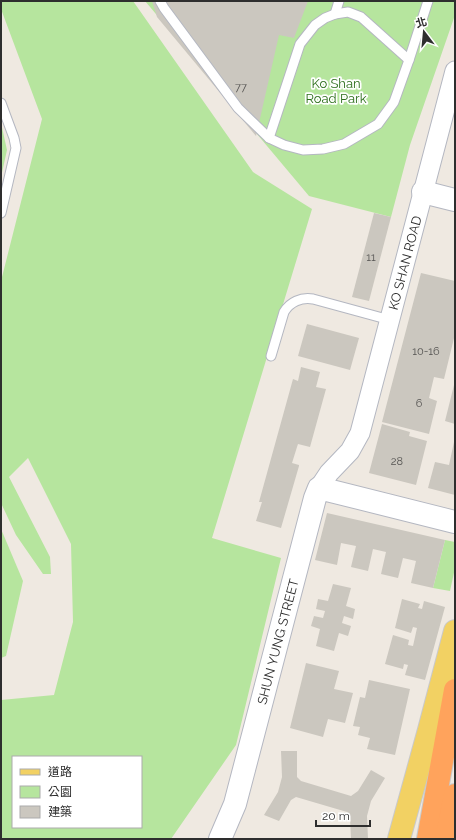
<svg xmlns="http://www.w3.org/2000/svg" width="456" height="840" font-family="Raleway,'Noto Sans TC',sans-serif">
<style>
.green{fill:#b6e59e;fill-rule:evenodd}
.building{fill:#cbc7bf}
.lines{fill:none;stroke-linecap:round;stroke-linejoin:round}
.lane-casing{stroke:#b4b7c1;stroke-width:11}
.street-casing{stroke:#b4b7c1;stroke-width:21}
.secondary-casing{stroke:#b4b7c1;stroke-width:24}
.primary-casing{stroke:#c9c9c9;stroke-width:24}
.highway-casing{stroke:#c9c9c9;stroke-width:24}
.lane{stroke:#fff;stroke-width:9}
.street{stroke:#fff;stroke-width:19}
.secondary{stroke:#fff;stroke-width:22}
.primary{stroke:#f2d163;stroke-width:22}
.highway{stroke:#ffa35c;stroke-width:22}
.labels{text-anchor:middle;stroke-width:3.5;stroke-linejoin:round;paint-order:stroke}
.number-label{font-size:11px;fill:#555452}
.park-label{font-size:13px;fill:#2c6e1b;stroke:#fff}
.street-label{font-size:13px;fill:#2e2e2e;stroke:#fff}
</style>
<rect width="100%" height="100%" fill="#efe9e1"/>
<g class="green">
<path d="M1,1H133L253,172L312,209L212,538L281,558L236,745L171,839H1V700L54,695L73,622L71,544L28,458L9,477L50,557L51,574H43L16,535L1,503V281L42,119L1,9ZM13,757H141V827H13Z"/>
<polygon points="145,1 455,1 455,15 410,145 391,217 309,196"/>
<polygon points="1,123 7,150 1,177"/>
<polygon points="1,529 23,581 6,656 1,658"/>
<polygon points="445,540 455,542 455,568 450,591 433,588"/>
</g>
<g class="building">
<polygon points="152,1 308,1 294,38 279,35 256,136 157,17"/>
<polygon points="374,213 391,217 369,301 352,297"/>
<polygon points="421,273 455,281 455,334 444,379 434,377 429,398 437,401 429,434 382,422"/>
<polygon points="307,324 359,338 350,370 298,356"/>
<polygon points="301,367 320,372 316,387 326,389 310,447 298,444 297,447 292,463 299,465 299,466 281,528 256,521 262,502 259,502 293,379 298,381"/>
<polygon points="454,385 455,385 455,424 445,421"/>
<polygon points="382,424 410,432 409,436 427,441 416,485 369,473"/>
<polygon points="454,442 455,495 428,488 435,462 449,465"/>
<polygon points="327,513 445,540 433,588 411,583 416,561 403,558 398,578 381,574 386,552 373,549 368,571 351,567 356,546 341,543 337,565 315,560"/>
<polygon points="333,584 351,588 346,606 355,609 353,619 344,616 342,623 351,626 348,636 339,633 334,651 316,646 320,629 311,626 314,616 323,618 325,611 316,609 318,599 328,601"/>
<polygon points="402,599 420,604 418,608 422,609 424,601 445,607 425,680 405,675 408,665 404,664 403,669 385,664 393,635 409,640 408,645 413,646 417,628 413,627 411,633 395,628"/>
<polygon points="306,663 339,671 334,689 353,693 345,723 328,719 323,737 290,728"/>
<polygon points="369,680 410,689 395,755 367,749 370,738 358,735 360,727 353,726 360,697 365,698"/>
<polygon points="281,751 297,751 297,777 301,781 351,796 358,791 371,770 385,778 371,801 367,816 368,839 351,839 350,817 347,812 296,797 291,800 279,821 264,815 278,792 282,777"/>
</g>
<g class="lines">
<defs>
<g id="lane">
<polyline points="160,1 164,8 238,108 269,138 284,145 303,150 323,149 344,144 378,124 394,102 409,60 428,1"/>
<polyline points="335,14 339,1"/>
<polyline points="1,103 14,138 16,148 1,213"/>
<polyline points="269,138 300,44 315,25 325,18 335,14 348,12 361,17 409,60"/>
<path d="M271,356L284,312C290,302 301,297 313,299L390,320"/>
</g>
<g id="street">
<path id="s1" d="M319,488L329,473L350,451L360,433L455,71"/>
</g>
<g id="secondary">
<polyline points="423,192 455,200"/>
<path id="s2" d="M220,839L235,804L315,498L319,488L455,522"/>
</g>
<polyline id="primary" points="399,839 429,730 455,631"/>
<g id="highway">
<polyline points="428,839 455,690"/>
<polyline points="446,839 455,795"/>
</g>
</defs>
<use href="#lane" class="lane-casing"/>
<use href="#street" class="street-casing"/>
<use href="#secondary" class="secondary-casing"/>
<use href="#primary" class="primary-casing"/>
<use href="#highway" class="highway-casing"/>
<use href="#lane" class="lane"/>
<use href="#street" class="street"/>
<use href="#secondary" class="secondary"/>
<use href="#primary" class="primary"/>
<use href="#highway" class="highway"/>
</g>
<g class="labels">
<g class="number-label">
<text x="241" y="91">77</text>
<text x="371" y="261">11</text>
<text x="426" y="355">10-16</text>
<text x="419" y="407">6</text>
<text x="397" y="465">28</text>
</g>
<g class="park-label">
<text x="336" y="88">Ko Shan<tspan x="336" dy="15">Road Park</tspan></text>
</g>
<g class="street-label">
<text dy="5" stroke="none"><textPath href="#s1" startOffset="245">KO SHAN ROAD</textPath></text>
<text dy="5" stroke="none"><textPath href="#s2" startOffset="206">SHUN YUNG STREET</textPath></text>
</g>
</g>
<rect width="456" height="840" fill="none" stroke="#2e2e2e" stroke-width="4"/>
<rect x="12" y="756" width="130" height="72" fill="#ffffff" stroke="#ababab"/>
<rect x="20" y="769" width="20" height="6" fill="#f2d163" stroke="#ababab"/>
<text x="48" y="776" font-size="12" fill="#2e2e2e">道路</text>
<rect x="20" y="786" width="20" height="12" fill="#b6e59e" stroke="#ababab"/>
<text x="48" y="796" font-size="12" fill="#2e2e2e">公園</text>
<rect x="20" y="806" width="20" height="12" fill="#cbc7bf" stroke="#ababab"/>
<text x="48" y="816" font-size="12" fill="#2e2e2e">建築</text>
<g transform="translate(424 32) rotate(344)" stroke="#ffffff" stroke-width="3" paint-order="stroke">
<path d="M0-3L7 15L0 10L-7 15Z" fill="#2e2e2e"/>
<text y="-6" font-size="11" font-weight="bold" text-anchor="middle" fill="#2e2e2e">北</text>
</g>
<path d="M316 820v6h54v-6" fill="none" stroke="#2e2e2e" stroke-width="2"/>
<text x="322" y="820" font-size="12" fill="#2e2e2e" stroke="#ffffff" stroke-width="3" paint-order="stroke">20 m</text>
</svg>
